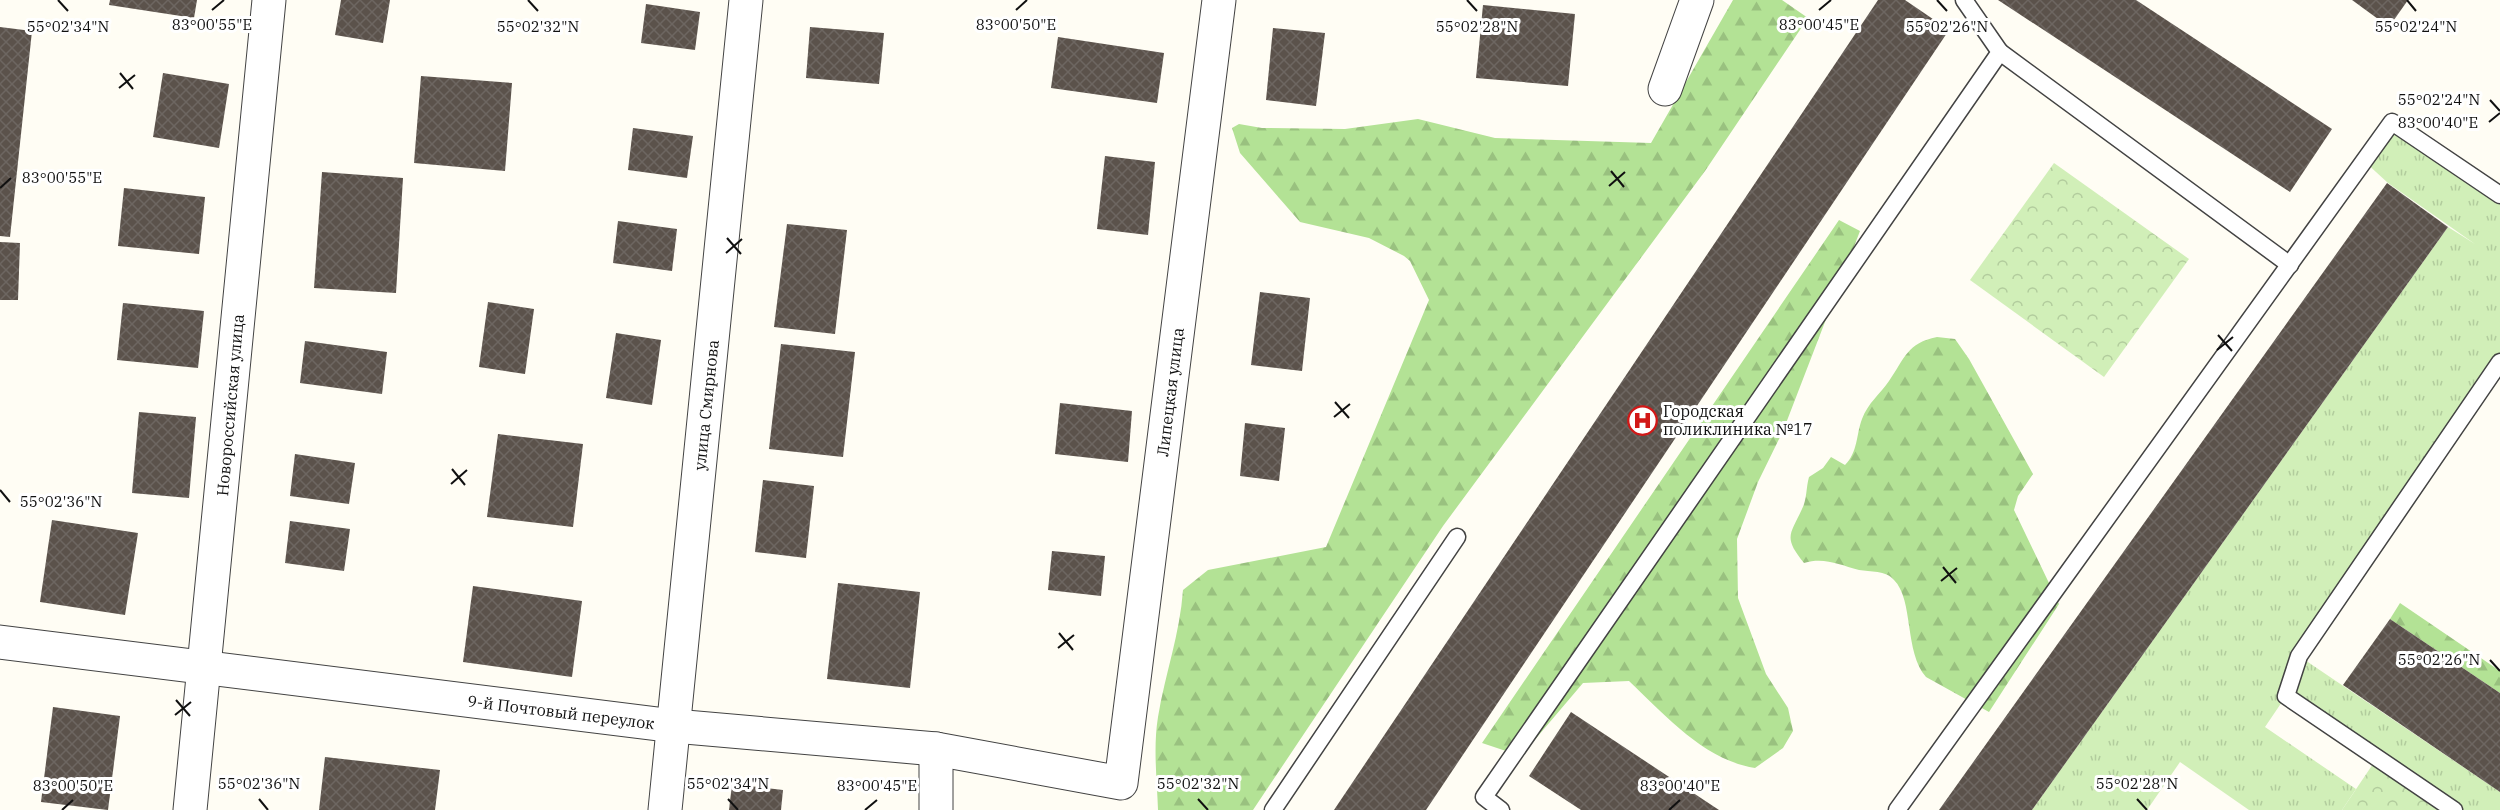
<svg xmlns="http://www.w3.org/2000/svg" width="2500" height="810" font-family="'IBM Plex Serif',serif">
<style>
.grass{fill:url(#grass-tufts)}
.forest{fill:url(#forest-firs)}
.park{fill:url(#park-crowns)}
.building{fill:url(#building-cross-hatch)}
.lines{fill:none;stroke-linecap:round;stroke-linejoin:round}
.lane-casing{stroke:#434343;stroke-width:19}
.street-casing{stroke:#434343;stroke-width:35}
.lane{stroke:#fff;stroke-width:16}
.street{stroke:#fff;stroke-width:33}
.ticks{fill:none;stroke:#101010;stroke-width:2}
.labels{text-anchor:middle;stroke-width:6;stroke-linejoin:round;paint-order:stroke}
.street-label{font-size:16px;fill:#101010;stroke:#fff}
.poi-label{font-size:16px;fill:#101010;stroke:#fff;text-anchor:start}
.ticks-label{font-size:15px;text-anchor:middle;fill:#101010;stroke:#fff;stroke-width:6;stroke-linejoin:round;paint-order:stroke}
</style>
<defs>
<pattern id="grass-tufts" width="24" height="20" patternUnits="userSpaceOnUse" patternTransform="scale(1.5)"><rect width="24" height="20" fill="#d1efb8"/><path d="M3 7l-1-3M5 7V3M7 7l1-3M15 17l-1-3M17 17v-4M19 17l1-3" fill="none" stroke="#b2cc9d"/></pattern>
<pattern id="forest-firs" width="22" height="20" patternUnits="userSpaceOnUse" patternTransform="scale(1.5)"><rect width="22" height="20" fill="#b3e295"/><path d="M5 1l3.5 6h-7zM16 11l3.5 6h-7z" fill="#99c17f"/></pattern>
<pattern id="park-crowns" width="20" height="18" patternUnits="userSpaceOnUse" patternTransform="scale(1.5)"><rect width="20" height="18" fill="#d1efb8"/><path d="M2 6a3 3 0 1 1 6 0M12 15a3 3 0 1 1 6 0" fill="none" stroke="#b2cc9d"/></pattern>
<pattern id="building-cross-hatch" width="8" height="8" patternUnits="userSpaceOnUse" patternTransform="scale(1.5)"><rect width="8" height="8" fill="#5b524b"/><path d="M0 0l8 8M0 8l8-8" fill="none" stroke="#6d6661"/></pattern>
</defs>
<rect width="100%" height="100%" fill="#fffdf4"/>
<polygon class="grass" points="2392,122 2500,195 2500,362 2299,656 2500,792 2500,810 2456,810 2286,696 2265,727 2356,789 2342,810 2249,810 2180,762 2147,810 2032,810 2448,227 2475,244 2388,183 2364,161"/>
<g class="forest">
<path d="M1733,0H1782L1808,18L1705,171L1443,526L1253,810H1158C1157,779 1153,748 1158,717C1165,674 1180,634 1183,590L1208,570L1326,547L1429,300L1410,261L1404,256L1369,238L1300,222L1240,153L1232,128L1239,124L1262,128L1345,129L1418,119L1495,138L1651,143Z"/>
<path d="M1839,220L1860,231L1783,431L1758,482L1737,539L1738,598L1766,674L1788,708L1793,731L1783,748L1755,768C1704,760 1665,715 1629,681L1583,683L1521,756L1482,743Z"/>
<path d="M1937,337L1955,339L1969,359L2033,474L2018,496L2014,510L2059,604L1989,712L1926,677C1904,652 1914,600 1894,580C1886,570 1870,572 1859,570C1839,565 1825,557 1804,563C1783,537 1790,535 1802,509C1807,500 1806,487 1809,477L1823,468L1831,457L1845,465C1858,452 1856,435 1862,419C1868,403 1880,394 1889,381C1905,358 1907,343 1937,337Z"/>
<polygon points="2400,603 2500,671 2500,693 2390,619"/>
</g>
<g class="park">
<polygon points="2054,163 2189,259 2104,377 1970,280"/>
<polygon points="2377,758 2454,810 2342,810"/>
</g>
<g class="building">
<polygon points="110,0 197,0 194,18 109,5"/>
<polygon points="341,0 390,0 383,43 335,35"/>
<polygon points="1878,0 1905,0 1949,30 1426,810 1334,810"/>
<polygon points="1998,0 2136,0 2332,129 2290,192"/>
<polygon points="2352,0 2408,0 2389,27"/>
<polygon points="646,4 700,12 695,50 641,43"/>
<polygon points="1483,5 1575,14 1568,86 1476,78"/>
<polygon points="0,27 32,31 10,237 0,236"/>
<polygon points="810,27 884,33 879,84 806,78"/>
<polygon points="1273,28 1325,33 1316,106 1266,100"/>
<polygon points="1058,37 1164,53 1157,103 1051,88"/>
<polygon points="163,73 229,84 219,148 153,137"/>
<polygon points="421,76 512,83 505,171 414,163"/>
<polygon points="633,128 693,136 687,178 628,170"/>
<polygon points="1105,156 1155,162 1148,235 1097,229"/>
<polygon points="322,172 403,178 396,293 314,288"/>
<polygon points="2387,183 2448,227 2032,810 1939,810"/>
<polygon points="124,188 205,197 199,254 118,246"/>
<polygon points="618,221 677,229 672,271 613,263"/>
<polygon points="787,224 847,230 835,334 774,327"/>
<polygon points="0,242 20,243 18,300 0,300"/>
<polygon points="1260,292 1310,298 1302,371 1251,365"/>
<polygon points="488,302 534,309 525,374 479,367"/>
<polygon points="123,303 204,311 198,368 117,360"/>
<polygon points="616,333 661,340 652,405 606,398"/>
<polygon points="305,341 387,352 382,394 300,383"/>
<polygon points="781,344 855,352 843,457 769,449"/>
<polygon points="1060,403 1132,411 1128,462 1055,454"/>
<polygon points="139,412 196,417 189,498 132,493"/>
<polygon points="1245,423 1285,428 1279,481 1240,476"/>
<polygon points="498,434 583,444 573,527 487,517"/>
<polygon points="295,454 355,463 349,504 290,496"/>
<polygon points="763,480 814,486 806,558 755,552"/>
<polygon points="52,520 138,533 125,615 40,602"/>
<polygon points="290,521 350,529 344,571 285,563"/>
<polygon points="1052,551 1105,556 1101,596 1048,590"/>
<polygon points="838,583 920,592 910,688 827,679"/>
<polygon points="473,586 582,601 572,677 463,662"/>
<polygon points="2390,619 2500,693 2500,792 2343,685"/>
<polygon points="53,707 120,716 108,810 41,802"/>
<polygon points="1571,712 1719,810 1581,810 1529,776"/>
<polygon points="325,757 440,770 435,810 319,810"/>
<polygon points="732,784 783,790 781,810 729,810"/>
</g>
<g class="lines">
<defs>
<g id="lane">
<polyline points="2000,52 2290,265"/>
<polyline points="1273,810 1457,537"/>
<polyline points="1501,810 1484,797 2000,52 1964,0"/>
<polyline points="1897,810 2392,122 2500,195"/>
<polyline points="2454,810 2286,696 2299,656 2500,362"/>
</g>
<g id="street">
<polyline points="1665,89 1697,0"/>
<polyline points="0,642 674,726 936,749 1121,783 1219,0"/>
<polyline points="190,810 269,0"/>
<polyline points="665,810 746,0"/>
<polyline points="936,810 936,749"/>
</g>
</defs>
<use href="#lane" class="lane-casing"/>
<use href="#street" class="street-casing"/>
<use href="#lane" class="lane"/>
<use href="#street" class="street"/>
</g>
<path class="ticks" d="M58,0L68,11M528,0L538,11M1467,0L1477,11M1937,0L1947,11M2407,0L2416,11M212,10L224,0M1016,10L1027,0M1819,10L1831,0M120,73L133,89M119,88L135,75M2490,100L2500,111M2489,122L2500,113M1611,171L1624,187M1609,186L1625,172M0,188L11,178M727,238L741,254M726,253L742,239M2218,335L2232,351M2217,350L2233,337M1335,402L1349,418M1334,417L1350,404M452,469L465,485M451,484L467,470M0,490L10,502M1943,567L1956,583M1941,581L1957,568M1059,633L1073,650M1058,648L1074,635M2490,660L2500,671M176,700L190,716M175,715L191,702M259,799L268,810M728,799L738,810M1198,799L1208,810M2137,799L2147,810M62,810L73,800M865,810L877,800M1669,810L1680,800"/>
<defs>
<symbol id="hospital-ring" viewBox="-11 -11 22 22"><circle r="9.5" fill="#fff" stroke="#d21817" stroke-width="1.5"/><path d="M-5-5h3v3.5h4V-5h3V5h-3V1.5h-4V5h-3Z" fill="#d21817"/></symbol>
</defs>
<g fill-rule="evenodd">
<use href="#hospital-ring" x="1626" y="404" width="33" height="33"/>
</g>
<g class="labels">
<g class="street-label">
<text transform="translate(1170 392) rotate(-83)" y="6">Липецкая улица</text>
<text transform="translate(230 405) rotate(-85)" y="6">Новороссийская улица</text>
<text transform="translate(706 405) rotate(-84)" y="6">улица Смирнова</text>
<text transform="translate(561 712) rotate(7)" y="6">9-й Почтовый переулок</text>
</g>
<g class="poi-label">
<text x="1663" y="417">Городская<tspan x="1663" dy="18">поликлиника №17</tspan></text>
</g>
</g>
<g class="ticks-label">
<text x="1016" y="30">83°00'50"E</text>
<text x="212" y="30">83°00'55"E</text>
<text x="1819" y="30">83°00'45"E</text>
<text x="1477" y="32">55°02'28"N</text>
<text x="2416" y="32">55°02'24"N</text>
<text x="68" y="32">55°02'34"N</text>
<text x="538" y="32">55°02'32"N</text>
<text x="1947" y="32">55°02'26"N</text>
<text x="2439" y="105">55°02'24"N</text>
<text x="2438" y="128">83°00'40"E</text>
<text x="62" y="183">83°00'55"E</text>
<text x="61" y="507">55°02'36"N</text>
<text x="2439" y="665">55°02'26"N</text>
<text x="259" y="789">55°02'36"N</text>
<text x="728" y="789">55°02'34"N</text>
<text x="1198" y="789">55°02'32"N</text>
<text x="2137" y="789">55°02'28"N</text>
<text x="73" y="791">83°00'50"E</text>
<text x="877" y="791">83°00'45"E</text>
<text x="1680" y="791">83°00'40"E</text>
</g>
</svg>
